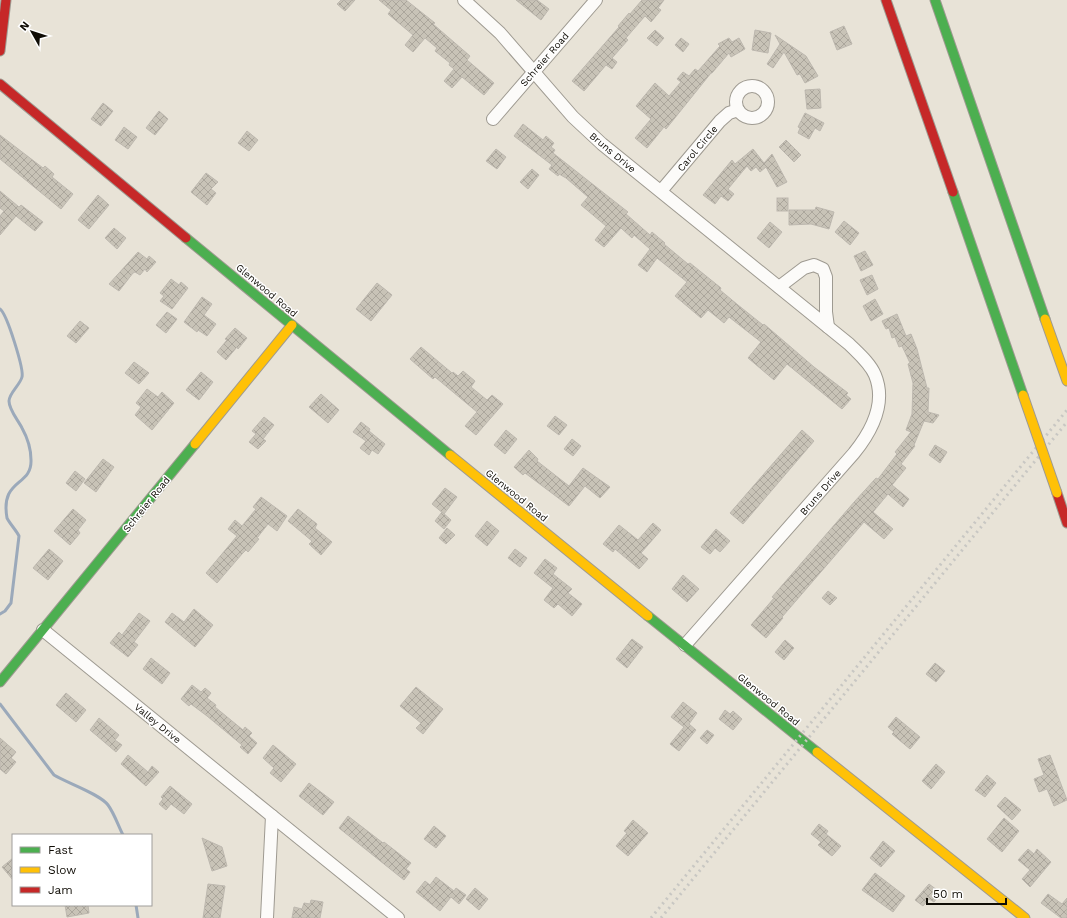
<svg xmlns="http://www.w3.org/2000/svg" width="1067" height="918" font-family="'Work Sans',sans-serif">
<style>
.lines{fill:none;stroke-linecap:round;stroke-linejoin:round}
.stream{stroke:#9ba9ba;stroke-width:3}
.building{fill:url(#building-cross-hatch);stroke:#bdb8af}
.street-casing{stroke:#9e9a91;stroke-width:14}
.fast-casing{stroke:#9e9a91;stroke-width:11}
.slow-casing{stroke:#9e9a91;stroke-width:11}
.jam-casing{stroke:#9e9a91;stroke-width:11}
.street{stroke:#fcfbf9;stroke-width:12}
.fast{stroke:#4caf50;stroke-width:9}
.slow{stroke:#ffc107;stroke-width:9}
.jam{stroke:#c62828;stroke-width:9}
.rail{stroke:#c8c7c3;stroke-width:3;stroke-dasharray:2 4;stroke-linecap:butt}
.slow-bridge-casing{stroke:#9e9a91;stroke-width:11;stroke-linecap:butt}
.slow-bridge{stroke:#ffc107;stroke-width:9}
.labels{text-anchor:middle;stroke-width:3;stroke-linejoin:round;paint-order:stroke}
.street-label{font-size:10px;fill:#100d06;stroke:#fff}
</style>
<defs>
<pattern id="building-cross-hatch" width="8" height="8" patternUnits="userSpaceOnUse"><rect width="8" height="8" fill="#c8c3b7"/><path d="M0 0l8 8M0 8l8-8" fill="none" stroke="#aba69c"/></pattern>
</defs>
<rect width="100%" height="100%" fill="#e8e3d7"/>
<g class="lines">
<g class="stream">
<path d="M0,309C7,314 24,369 22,377C20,385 9,393 9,401C9,410 18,420 22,428C27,437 31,450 31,460C32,487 0,478 7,518C10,524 16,530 19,536L11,603L5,611L0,614"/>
<path d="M0,704L54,775C67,783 100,794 108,805C114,813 118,825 123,835"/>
<polyline points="136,905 138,918"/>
</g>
</g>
<g class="building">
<polygon points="341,0 355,0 345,11 337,4"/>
<polygon points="379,0 406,0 435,23 433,24 470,56 467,60 494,83 484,95 462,77 452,88 444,81 454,69 449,65 450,63 435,51 437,48 425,38 413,52 405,45 413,35 388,14 391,10"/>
<polygon points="516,0 537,0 549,9 541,20"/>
<polygon points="642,0 664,0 658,8 661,10 651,22 645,16 626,38 628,40 612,58 617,62 612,69 606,65 584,91 572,81 619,27 618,26 629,13 630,14"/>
<polygon points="844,26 852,44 837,50 830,32"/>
<polygon points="655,30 664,38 657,46 647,38"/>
<polygon points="755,30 771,33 768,53 752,50"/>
<polygon points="775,35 806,56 818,76 805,83 800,74 797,75 784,52 773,68 767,64 780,44"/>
<polygon points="681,38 689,44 683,52 675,45"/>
<polygon points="729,38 732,42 739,38 745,49 731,57 729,53 712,73 711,73 666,129 664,127 647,148 635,138 651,119 636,106 655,83 669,96 681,82 677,79 683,72 689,76 695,69 698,71 720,46 718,44"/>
<polygon points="820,89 821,108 807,109 805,90"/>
<polygon points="103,103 113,111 101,126 91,119"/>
<polygon points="159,111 168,119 155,135 146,128"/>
<polygon points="805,113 824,123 820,131 815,128 809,139 798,133 800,128 798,127"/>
<polygon points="523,124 543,140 546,136 554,143 551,147 555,150 553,153 628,212 626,214 650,235 652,232 665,243 664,244 688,264 690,263 721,288 720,290 738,305 763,325 764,324 814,367 848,393 846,395 851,399 842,409 787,364 774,380 748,358 761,342 729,317 724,323 708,310 701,318 675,296 687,282 657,258 647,272 638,265 650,249 634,235 632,238 621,228 604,247 595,240 606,226 581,205 588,197 566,178 559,174 558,176 549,169 552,165 514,136"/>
<polygon points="124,127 137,137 128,149 115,140"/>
<polygon points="247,131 258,140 249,151 238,143"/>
<polygon points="0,135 43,168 45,166 54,174 52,177 73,194 61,209 0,159"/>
<polygon points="786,140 801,155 794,162 779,147"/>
<polygon points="496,149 506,157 497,169 486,161"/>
<polygon points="753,149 764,163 772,154 787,182 777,187 766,167 760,172 756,167 751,171 747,166 728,189 734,194 728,201 721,196 715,204 703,195 732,160 735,164"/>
<polygon points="532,169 539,175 528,189 520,182"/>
<polygon points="206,173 218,182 211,189 216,193 207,205 191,192"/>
<polygon points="0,191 19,207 21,205 43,222 35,231 16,216 0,235 0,216 4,211 0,208"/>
<polygon points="98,195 109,205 89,229 78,220"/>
<rect x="777" y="198" width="11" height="13"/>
<polygon points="816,207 834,212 829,229 811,224 789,225 789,210 815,210"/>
<polygon points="844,221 859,233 850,245 835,232"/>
<polygon points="770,222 782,232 769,248 757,238"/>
<polygon points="114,228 126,238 117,249 105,238"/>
<polygon points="865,251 873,265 861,271 854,256"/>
<polygon points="138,252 147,259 149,256 156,262 147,272 145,269 140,275 135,272 133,273 119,291 109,284"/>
<polygon points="872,275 878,289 867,295 860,280"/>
<polygon points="171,279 179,285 181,282 188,288 172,309 160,301 164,296 160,293"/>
<polygon points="377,283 392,295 371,321 356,309"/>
<polygon points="202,297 212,304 204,315 216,324 207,336 198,330 197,332 184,322"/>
<polygon points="875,299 883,314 871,321 863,306"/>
<polygon points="167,312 177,319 166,333 156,325"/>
<polygon points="897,314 906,336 911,334 917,349 927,388 929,388 928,412 939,415 933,423 924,421 914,445 915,446 901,464 906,468 892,485 909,499 903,507 888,494 873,512 893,529 884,539 864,522 782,617 783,618 766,638 751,625 774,598 772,597 855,501 876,478 878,479 897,454 895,452 911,432 906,430 912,414 913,383 908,364 910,363 902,346 899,347 895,337 892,338 889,328 886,329 882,321"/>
<polygon points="80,321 89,328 76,343 67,336"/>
<polygon points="235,328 247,338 238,349 237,347 226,360 217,352 227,340 225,339"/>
<polygon points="421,347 452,373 453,372 458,376 463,371 475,381 471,387 487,400 492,395 503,404 476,435 465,426 477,412 435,377 433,379 410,359"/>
<polygon points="134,362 149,373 139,384 125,373"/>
<polygon points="201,372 213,382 199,400 186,390"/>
<polygon points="147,389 158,397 162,392 174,403 152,430 135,415 141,407 136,403"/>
<polygon points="321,394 339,410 328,423 309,407"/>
<polygon points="555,416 567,425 559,435 547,426"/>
<polygon points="264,417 274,425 263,439 266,441 258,449 249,442 256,434 252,431"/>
<polygon points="361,422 370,429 369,431 385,444 378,454 372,450 369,455 360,448 366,441 353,432"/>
<polygon points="506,430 517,439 505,454 494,445"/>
<polygon points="802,430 814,441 743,524 730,513"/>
<polygon points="572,439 581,446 573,456 564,449"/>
<polygon points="935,445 947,452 940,463 929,455"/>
<polygon points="529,450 538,459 537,461 569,486 583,468 610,487 600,498 585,486 569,506 525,473 523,475 514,467"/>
<polygon points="103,459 114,467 96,492 84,483"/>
<polygon points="75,471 85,479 76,491 66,483"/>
<polygon points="445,488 457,497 444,514 432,504"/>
<polygon points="261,497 287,516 277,531 268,524 257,538 259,539 248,552 246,550 242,554 217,583 206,573 237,536 228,529 235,520 242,526 256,509 253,507"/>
<polygon points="73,509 86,520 78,530 80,533 70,545 54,531"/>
<polygon points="298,509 317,524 315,528 332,542 321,555 309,544 312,541 288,521"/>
<polygon points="442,512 451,520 444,529 435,521"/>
<polygon points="487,521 499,531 487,546 475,536"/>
<polygon points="653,523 661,530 641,553 648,559 639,569 615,549 613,552 603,544 619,525 638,540"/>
<polygon points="447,528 455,535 446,544 439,538"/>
<polygon points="716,529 730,541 720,552 715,548 710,554 701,547"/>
<polygon points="49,549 63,561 48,580 33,568"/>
<polygon points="515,549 527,558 520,567 508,558"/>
<polygon points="545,559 557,568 553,574 572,589 568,593 582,604 572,616 558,604 554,608 544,600 553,588 534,573"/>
<polygon points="683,575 699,589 687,602 672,589"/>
<polygon points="828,591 837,598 830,605 822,598"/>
<polygon points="194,609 213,625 195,647 165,622 172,613 184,622"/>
<polygon points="139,613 150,621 134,642 138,645 128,657 110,643 119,632 122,635"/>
<polygon points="632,639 643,647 627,668 616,659"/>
<polygon points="785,640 794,648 784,660 775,652"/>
<polygon points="151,658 170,673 162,684 143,669"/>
<polygon points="935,663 945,671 936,682 926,674"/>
<polygon points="192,685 201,692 205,688 211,693 207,698 216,705 215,707 243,730 245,727 252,733 249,736 257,743 248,754 240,747 242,745 207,716 191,704 189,706 181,699"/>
<polygon points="416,687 443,709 423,734 416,728 421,723 400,706"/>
<polygon points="66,693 86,710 76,722 56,705"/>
<polygon points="683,702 697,713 689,724 696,730 679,751 670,744 684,727 671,717"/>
<polygon points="725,710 730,714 733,711 742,719 733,730 719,719"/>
<polygon points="896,717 920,737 910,749 892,734 894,732 888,727"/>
<polygon points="99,718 119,735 115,740 122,745 116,752 90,730"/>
<polygon points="707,730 714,735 707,744 700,738"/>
<polygon points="0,738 16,752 11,758 16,762 6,774 0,769"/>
<polygon points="273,745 296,764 281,782 270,773 274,768 263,758"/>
<polygon points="128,755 148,772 152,766 159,772 146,786 121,764"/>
<polygon points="1050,755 1067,800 1054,806 1047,789 1039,792 1034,779 1044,775 1038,759"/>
<polygon points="936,764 945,772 931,789 922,781"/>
<polygon points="987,775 996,783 985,797 975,790"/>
<polygon points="309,783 334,802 323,815 299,796"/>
<polygon points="170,786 192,804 184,814 171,804 166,810 159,804 163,799 161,797"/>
<polygon points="1005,797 1021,810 1012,820 997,806"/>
<polygon points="348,816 383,843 384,842 411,863 406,869 410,872 404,880 339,828"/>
<polygon points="1004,818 1019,831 1002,852 987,839"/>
<polygon points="633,820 648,833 628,856 616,846 627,833 624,831"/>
<polygon points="819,824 828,831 826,834 841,846 832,856 818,845 821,842 811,834"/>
<polygon points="434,826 446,836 436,848 424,839"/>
<polygon points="202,838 222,847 227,866 212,871"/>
<polygon points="883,841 895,851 881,867 870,858"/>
<polygon points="1028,849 1034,854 1037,849 1051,862 1030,887 1022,879 1030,870 1018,860"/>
<polygon points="13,858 13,880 2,867"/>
<polygon points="875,873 905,896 893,912 862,890"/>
<polygon points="436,877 454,891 456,888 466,895 459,904 451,897 440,911 416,892 425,881 430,885"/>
<polygon points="208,884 225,886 220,918 203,918"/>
<polygon points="929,884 941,893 934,902 929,899 923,906 915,900"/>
<polygon points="475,888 488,899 479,910 466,899"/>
<polygon points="1048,894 1062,904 1067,898 1067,918 1061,918 1041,903"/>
<polygon points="311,900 323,902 320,918 292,918 294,907 302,909 304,903 310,904"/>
<polygon points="65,905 88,905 89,913 67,917"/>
</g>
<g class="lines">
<defs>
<g id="street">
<path d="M464,0L500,33L573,117L602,144L849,344C858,353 870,363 875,375C887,404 871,432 854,453L685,645"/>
<circle cx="752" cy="102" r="16"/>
<polyline points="493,119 596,0"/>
<polyline points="661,191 720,121 729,113 738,110"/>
<polyline points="779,287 804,268 814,265 823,269 826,277 826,312 828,327"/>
<polyline points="43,630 272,816"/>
<polyline points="267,918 272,816 398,918"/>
</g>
<g id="fast">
<polyline points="935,0 1045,319"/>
<polyline points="953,192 1023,395"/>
<polyline points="186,238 450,455"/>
<polyline points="648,616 817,752"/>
<polyline points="0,682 195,444"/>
</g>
<g id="slow">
<polyline points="1045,319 1067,381"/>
<polyline points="195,444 292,325"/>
<polyline points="450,455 648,616"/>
<polyline points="817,752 1025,918"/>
</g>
<g id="jam">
<polyline points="886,0 953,192"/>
<polyline points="0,51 6,0"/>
<polyline points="0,84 186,238"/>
<polyline points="1057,493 1067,523"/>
</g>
</defs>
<use href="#street" class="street-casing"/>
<use href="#fast" class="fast-casing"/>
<use href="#slow" class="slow-casing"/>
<use href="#jam" class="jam-casing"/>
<use href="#street" class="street"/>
<use href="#fast" class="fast"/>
<use href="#slow" class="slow"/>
<use href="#jam" class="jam"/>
<g class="rail">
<polyline points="651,918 1067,410"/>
<polyline points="661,918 1067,422"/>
</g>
<defs>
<polyline id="slow-bridge" points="1023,395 1057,493"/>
</defs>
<use href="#slow-bridge" class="slow-bridge-casing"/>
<use href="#slow-bridge" class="slow-bridge"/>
</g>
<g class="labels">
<g class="street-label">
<text transform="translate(544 59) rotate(-49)" y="4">Schreier Road</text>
<text transform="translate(697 148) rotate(-50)" y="4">Carol Circle</text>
<text transform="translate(613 152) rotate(40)" y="4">Bruns Drive</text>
<text transform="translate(267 290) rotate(40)" y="4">Glenwood Road</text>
<text transform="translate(820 492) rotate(-49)" y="4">Bruns Drive</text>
<text transform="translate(517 495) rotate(39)" y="4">Glenwood Road</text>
<text transform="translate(146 504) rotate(-51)" y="4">Schreier Road</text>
<text transform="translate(769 699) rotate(39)" y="4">Glenwood Road</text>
<text transform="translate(158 723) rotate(39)" y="4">Valley Drive</text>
</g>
</g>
<rect x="12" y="834" width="140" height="72" fill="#ffffff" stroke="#9f9e9b"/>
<rect x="20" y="847" width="20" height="6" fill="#4caf50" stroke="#9f9e9b"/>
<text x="48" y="854" font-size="12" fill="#100d06">Fast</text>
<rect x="20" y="867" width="20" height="6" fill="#ffc107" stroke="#9f9e9b"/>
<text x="48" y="874" font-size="12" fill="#100d06">Slow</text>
<rect x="20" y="887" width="20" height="6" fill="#c62828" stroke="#9f9e9b"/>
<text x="48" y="894" font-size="12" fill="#100d06">Jam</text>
<g transform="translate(32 32) rotate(309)" stroke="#ffffff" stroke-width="3" paint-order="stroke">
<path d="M0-3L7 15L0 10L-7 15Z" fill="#100d06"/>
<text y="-6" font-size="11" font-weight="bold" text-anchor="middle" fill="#100d06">N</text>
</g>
<path d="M927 898v6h79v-6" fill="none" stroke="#100d06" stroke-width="2"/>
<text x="933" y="898" font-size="12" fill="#100d06" stroke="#ffffff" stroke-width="3" paint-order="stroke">50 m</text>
</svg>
